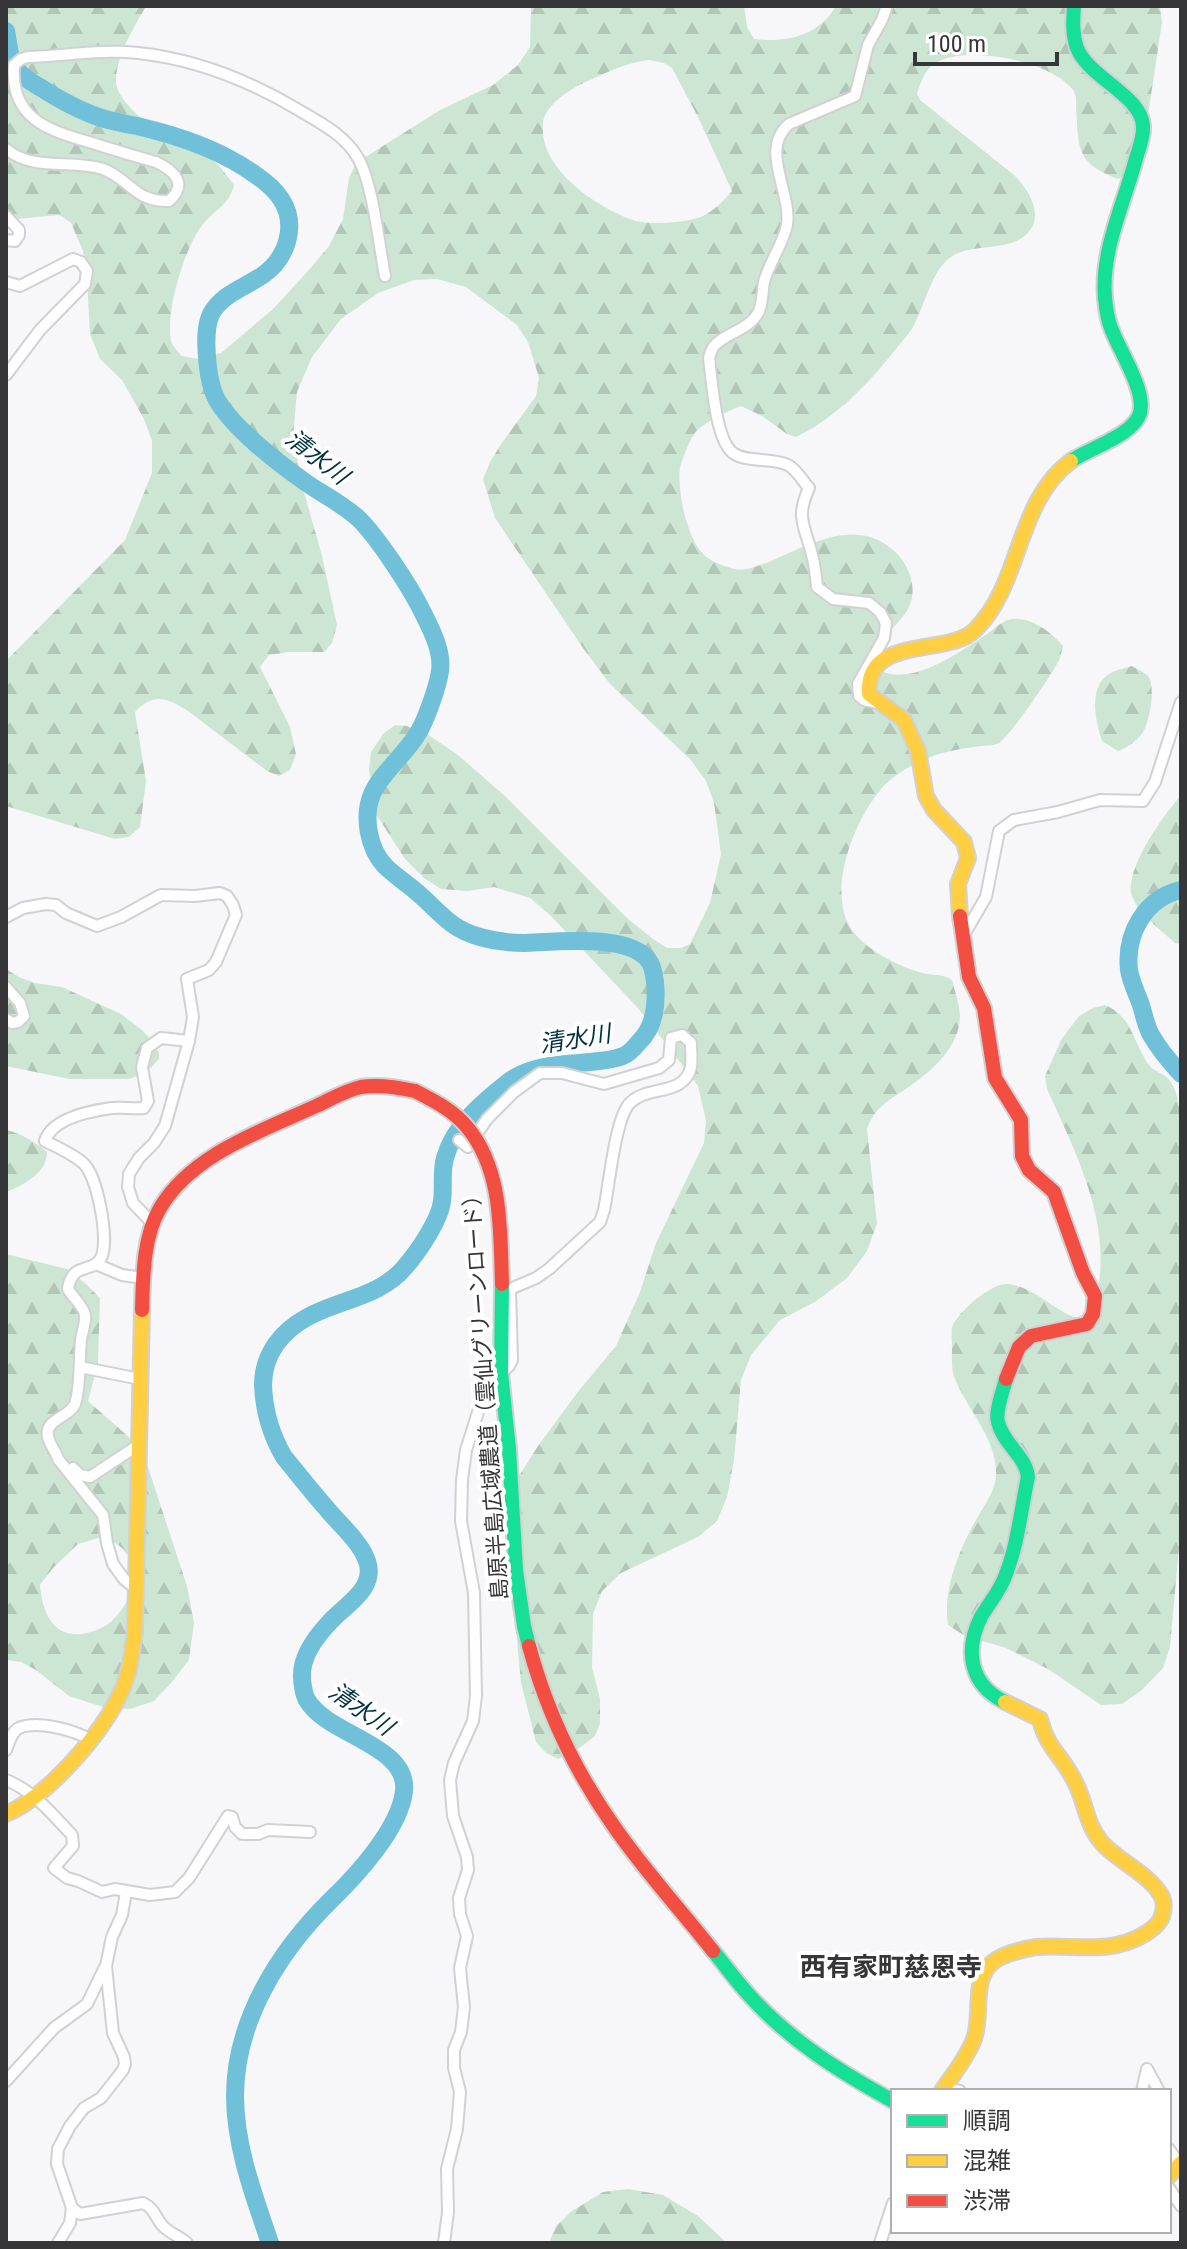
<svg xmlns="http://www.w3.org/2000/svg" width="1187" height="2249" font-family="'Roboto Condensed','Noto Sans JP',sans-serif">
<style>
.forest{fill:url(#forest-firs);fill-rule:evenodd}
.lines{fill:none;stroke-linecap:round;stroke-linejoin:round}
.river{stroke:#71c0d9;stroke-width:18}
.street-casing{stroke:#d1d1d3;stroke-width:14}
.fast-casing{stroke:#d1d1d3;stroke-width:18}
.slow-casing{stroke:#d1d1d3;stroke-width:18}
.jam-casing{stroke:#d1d1d3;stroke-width:18}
.street{stroke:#fefefe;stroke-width:10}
.fast{stroke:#16e098;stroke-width:14}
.slow{stroke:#ffcf43;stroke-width:14}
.jam{stroke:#f24e42;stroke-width:14}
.jam-bridge-casing{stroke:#d1d1d3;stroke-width:18;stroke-linecap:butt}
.jam-bridge{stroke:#f24e42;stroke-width:14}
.labels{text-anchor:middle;stroke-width:8;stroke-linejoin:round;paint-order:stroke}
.street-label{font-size:22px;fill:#363638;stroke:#fff}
.water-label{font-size:24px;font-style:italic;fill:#00313f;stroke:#fff}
.quarter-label{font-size:26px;font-weight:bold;fill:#363638;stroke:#fff}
</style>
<defs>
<pattern id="forest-firs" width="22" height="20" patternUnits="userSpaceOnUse" patternTransform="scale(2)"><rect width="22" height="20" fill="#cde6d3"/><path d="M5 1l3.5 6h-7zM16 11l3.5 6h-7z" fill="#b1c6b6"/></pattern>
</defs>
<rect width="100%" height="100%" fill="#f7f7fa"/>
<g class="forest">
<path d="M6,6H146C134,28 116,55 116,81C116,102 153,129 171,137C178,141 187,142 194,146C211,154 224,171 234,185C229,205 217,208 204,223C185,245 165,312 171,341C173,346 178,352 182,356L199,359L221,353L273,309L308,271L329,246L343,219L349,178L356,163L440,110L493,85L518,65L530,47L531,6H744L747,27L754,39C787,43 818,36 836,6H1160L1162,22L1145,135V155L1141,168L1134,175L1129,173L1118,179C1076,163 1079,149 1076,108C1076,101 1077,96 1073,90C1052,61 966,44 936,63C924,70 921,82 917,94L920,100L1014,175C1026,187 1043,211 1031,229C1012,256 971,239 947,260C932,273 924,306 914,325C910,333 902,341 896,349C868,384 837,417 796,437L787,434L762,416L741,406C728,411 702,423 694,434C689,442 682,459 680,468C677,491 687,539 704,555C712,562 721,565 731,568C743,572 754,567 766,563C805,547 853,516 892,549C909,563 919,588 908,609C903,618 895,625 889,633C883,644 878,656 873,666C906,692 958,653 987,634C993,630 1001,622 1008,620C1028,614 1051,632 1063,646C1062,650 1061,654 1060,658C1054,672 1011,735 999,743C994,746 988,745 982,746C965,748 944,751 928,758C913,764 893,775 882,788C854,820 823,896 855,934C870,952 900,967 923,973C934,976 942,973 952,980C955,992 960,1005 960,1017C959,1047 933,1070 910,1086C890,1100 876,1105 867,1129L877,1224L867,1251L847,1278L815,1302L780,1320L751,1355L741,1380L734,1460L727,1497L717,1521L698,1537L621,1573L602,1591L593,1614L592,1667L600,1699V1723L595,1736L581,1747L558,1759L546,1753L536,1742L521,1683L506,1521L517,1479L538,1446L577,1393L616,1346L640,1292L656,1243L704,1143L706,1121L698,1086L667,1045L637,1007L550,915L530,898L494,887L468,891L441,889L424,878L405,859L376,814L369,770L371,752L383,734L395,725L407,726L427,734L458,755L506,797L627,918L653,939L667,948H681L690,944L710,903L721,854L714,803L706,781L690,759L610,684L583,648L495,518L483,479L490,462L501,444L536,396L539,378L528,342L517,325L466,287L437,279L414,280L378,293L341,319L312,357L297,392L293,437L302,485L322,556L337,625L332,643L324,652H289L269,655L260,667L290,727L296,754L290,770L279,776L267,771L188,711C167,698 154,692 135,712L146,781L140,827L129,837L115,839L6,806V661L125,540L152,473V441L144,419L122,380L100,359L90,334L87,280L83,251L71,223L59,215L6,220ZM649,60L664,63L672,68L698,117L732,191C721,203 711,215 694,219C681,223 645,225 633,220C596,207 538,168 543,123C545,102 579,84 597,77C614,69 630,62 649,60Z"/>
<path d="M1132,666C1137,669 1144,672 1148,676C1156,687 1150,721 1143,732C1136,742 1128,747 1118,751L1102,741C1095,720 1087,683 1113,672C1119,669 1126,668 1132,666Z"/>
<path d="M1181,795V944L1175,943C1163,932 1137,912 1132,896C1124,869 1164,815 1181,795Z"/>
<polygon points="6,969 19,977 35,983 62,987 121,1014 142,1030 154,1043 159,1053 159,1059 146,1073 129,1079 69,1079 6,1066"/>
<path d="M1105,1005C1133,1017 1133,1043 1149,1065C1155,1073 1167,1073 1172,1084C1178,1094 1179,1109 1181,1121V1525L1170,1647L1163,1668L1142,1690L1122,1704L1101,1705L1048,1669L1006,1648L965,1636L948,1625C942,1589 961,1545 979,1515C986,1502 995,1491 996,1476C998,1439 966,1409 954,1376C951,1367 952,1355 952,1345C952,1340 951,1332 952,1327C956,1317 968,1306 976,1299C985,1293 997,1283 1008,1284C1037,1287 1058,1316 1085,1320C1089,1313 1095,1306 1096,1298C1114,1226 1076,1153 1047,1089L1045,1076L1061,1040L1079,1016L1093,1008Z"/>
<path d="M6,1130C21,1133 35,1142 47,1152C47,1173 24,1185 6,1192Z"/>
<path d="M6,1254L67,1269L85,1283L100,1298L98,1363L88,1401L131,1439L148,1467L187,1586L194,1623L189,1660L171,1683L154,1701L130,1709L103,1707L69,1696L36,1670L21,1662L6,1660ZM102,1537C127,1546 131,1557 137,1582C129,1598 120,1618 103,1627C63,1647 43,1624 40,1585L53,1568L78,1544Z"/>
<polygon points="628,2189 663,2195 698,2216 727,2243 549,2243 556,2226 572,2211 603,2192"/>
</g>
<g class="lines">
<g class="river">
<path d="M6,31C9,45 9,62 19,72C26,80 37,85 46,91C64,102 84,113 105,119C115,122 126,124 137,126C180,136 222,150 257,176C266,182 275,190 281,199C298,225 287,258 263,275C244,288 222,294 211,314C205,327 206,344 207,357C208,371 210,387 217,400C233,428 278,463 305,482C322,494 343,504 359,519C378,538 409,585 421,609C430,627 443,650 440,671C438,686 426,720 418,733C406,754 381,773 372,794C363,816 368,848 385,866C395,876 408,884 419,894C441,913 449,928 480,937C494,941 509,943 523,943C554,942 630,933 649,961C653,966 654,975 655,982C657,1003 655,1027 639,1042C635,1047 628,1054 623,1056C613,1060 600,1061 590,1062C561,1065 531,1064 507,1083C483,1102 453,1127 445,1158C441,1171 444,1187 442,1201C440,1220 418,1252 405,1267C372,1307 309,1298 276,1344C267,1357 263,1369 263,1385C264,1410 271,1435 284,1457C298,1474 312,1492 327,1509C340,1525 360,1541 367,1561C377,1590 343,1606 328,1624C315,1638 301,1657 302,1677C302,1683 304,1695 307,1700C327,1735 409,1745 404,1791C400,1828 357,1875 331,1900C279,1951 235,2021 235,2096C235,2146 254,2196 270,2243"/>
<path d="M1181,890C1145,898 1125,934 1129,970C1131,982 1137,994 1141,1005C1144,1015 1146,1026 1151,1035C1159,1049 1170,1062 1181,1074"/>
</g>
<defs>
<g id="street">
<path d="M6,149C34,172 71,159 103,169C130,179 134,202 169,201C188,184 175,171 156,162C134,156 111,149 89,142C47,130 10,118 14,65L21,59L28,57C64,56 102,49 138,53C195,59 248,80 297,109C319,122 345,135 358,158C373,184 379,245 385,276"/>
<polyline points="6,216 19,230 19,235 15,241 6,240"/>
<polyline points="6,282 20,286 73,259 81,262 87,271 85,284 40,330 6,375"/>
<path d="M878,703L864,700L859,696L858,684L884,638L886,623L880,612L869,603L833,599L817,587C816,576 815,565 812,555C805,525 795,519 809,488C803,481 796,469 788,465C771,457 747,463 733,453C715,439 712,380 709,358C710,354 711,350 714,346C725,333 749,330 758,313C763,305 762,292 764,282C769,263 783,244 787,225C792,192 759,150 789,124L855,96L868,45L882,20L887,6"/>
<polyline points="6,917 23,908 46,904 56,905 66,913 97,926 121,917 161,895 195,896 220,893 227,896 233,905 236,915 216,962 209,970 187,979 193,1017 189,1041 165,1126 154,1143 139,1158 129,1174 128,1187 133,1203 153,1224"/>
<polyline points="962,938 986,897 999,831 1014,820 1058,812 1100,800 1143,801 1155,782 1181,702"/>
<polyline points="6,987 20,1003 24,1016 18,1022 12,1023 6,1019"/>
<polyline points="96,1264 122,1275 143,1278"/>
<polyline points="80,1367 140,1379"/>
<polyline points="73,1468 80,1475 90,1477 140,1444"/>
<path d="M136,1589L124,1579L113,1564L107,1543L103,1515L58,1459C56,1451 45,1439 48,1430C51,1418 70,1416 75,1404C81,1386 79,1359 81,1340C82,1332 86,1323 85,1315C83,1305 73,1298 68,1289C72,1261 92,1274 101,1258C110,1241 97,1174 83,1163C73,1154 57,1147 45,1141C52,1118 90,1111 112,1108C122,1107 133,1109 144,1108L148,1101L142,1067L147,1048L161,1038L189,1041"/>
<path d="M6,1750C9,1743 11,1732 19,1728C37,1720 73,1730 89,1739"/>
<path d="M6,1780C34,1791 52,1814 72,1835L73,1846L54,1868L67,1878L78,1881L102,1892L115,1889L150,1895L175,1892L189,1878L228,1816L232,1817L235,1827L242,1834H258L268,1830L310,1832"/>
<polyline points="6,2081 54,2028 87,2004 105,1967"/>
<polyline points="944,2088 960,2091"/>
<polyline points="1142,2091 1147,2069 1159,2091"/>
<polyline points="1169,2149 1180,2165"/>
<polyline points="1169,2188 1181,2206"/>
<path d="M72,2208L80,2214L143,2203C156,2209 155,2219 165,2228C172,2234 180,2237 187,2243"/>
<polyline points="58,2243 70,2223 72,2208 57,2164 58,2149 70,2126 84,2108 101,2098 123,2070 125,2064 124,2057 113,2033 106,1966 112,1937 122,1915 126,1892"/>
<path d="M444,2243L448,2212L447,2169L457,2129L460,2092L454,2068V2050L461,2032L464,2007L460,1968L467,1936L460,1914L459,1898L468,1870L467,1857L453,1816L450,1780L454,1763L473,1721L476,1696L474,1593L461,1521L462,1480L466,1450L486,1387L509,1366L512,1360L510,1289L536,1278L549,1269L600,1222L604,1210C609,1187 615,1118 630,1103C647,1085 684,1097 691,1067C692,1060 691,1050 691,1043L682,1035L671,1038L669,1060L659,1068L604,1084L562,1073H540L514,1092L487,1119L468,1147L459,1140"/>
<polyline points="880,2243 893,2203"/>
</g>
<g id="fast">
<path d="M1071,461C1090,448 1134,435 1140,413C1146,390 1119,350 1111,328C1107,318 1106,308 1105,298C1101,251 1123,206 1135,162C1138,151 1144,137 1143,126C1141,95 1089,78 1077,48C1072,34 1073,20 1074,6"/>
<polyline points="502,1284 501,1373 509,1449 516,1570 524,1626 529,1646"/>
<path d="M1005,1702C970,1685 964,1651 981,1617C989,1603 1001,1590 1006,1574C1018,1543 1021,1509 1028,1477C1026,1456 1003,1444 998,1422C995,1411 1003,1391 1006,1379"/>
<path d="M713,1951C725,1965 736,1981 749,1995C789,2040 840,2072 893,2101"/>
</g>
<g id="slow">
<path d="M960,916L958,884L968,858L964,842L934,810L926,796L918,751L904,720L869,694C865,634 948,657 975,630C1022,584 1016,501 1071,461"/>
<path d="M6,1814C48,1796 102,1734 121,1692C130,1673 132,1652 135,1631L142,1310"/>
<path d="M942,2091C953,2074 967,2058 974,2039C984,2011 968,1973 1001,1957C1012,1952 1024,1949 1036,1947C1073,1944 1109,1955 1143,1935C1150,1931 1157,1926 1161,1919C1164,1911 1165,1902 1161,1895C1149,1874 1118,1861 1102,1843C1086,1825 1086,1803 1075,1782C1064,1758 1046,1747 1040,1719L1005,1702"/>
<polyline points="1169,2176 1181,2163"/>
</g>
<g id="jam">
<polyline points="960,916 969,977 984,1008 995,1078 1021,1120 1022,1156 1029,1170 1054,1192 1083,1273 1095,1296 1093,1314 1087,1324 1031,1336 1019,1347 1006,1379"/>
<path d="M142,1310C143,1277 143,1237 160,1208C192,1154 262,1131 316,1106C331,1099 344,1091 361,1087C379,1084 397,1087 415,1091"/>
<path d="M529,1646C546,1709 575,1771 613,1825C643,1869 680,1909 713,1951"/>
</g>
</defs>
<use href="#street" class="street-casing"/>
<use href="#fast" class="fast-casing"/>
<use href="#slow" class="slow-casing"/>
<use href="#jam" class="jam-casing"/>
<use href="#street" class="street"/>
<use href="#fast" class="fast"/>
<use href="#slow" class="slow"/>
<use href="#jam" class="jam"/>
<defs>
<path id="jam-bridge" d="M415,1091C434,1101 453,1110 467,1127C503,1170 500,1231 502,1284"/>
</defs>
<use href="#jam-bridge" class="jam-bridge-casing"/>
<use href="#jam-bridge" class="jam-bridge"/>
</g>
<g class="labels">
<g class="street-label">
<text transform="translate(485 1392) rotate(-94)" y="8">島原半島広域農道（雲仙グリーンロード）</text>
</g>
<g class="water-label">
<text transform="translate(317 457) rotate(38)" y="8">清水川</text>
<text transform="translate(575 1039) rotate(-9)" y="8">清水川</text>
<text transform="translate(361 1709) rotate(35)" y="8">清水川</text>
</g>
<g class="quarter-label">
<text x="891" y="1976">西有家町慈恩寺</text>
</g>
</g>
<rect width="1187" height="2249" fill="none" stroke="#363638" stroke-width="16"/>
<rect x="891" y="2089" width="280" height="144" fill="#ffffff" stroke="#afafaf" stroke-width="2"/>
<rect x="907" y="2115" width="40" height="12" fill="#16e098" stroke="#afafaf" stroke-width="2"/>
<text x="963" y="2129" font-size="24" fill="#363638">順調</text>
<rect x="907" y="2155" width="40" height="12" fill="#ffcf43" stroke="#afafaf" stroke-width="2"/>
<text x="963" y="2169" font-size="24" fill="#363638">混雑</text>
<rect x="907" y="2195" width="40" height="12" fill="#f24e42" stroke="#afafaf" stroke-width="2"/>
<text x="963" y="2209" font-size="24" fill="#363638">渋滞</text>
<path d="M915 52v12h142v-12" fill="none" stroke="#363638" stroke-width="4"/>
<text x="927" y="52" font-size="24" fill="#363638" stroke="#ffffff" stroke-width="6" paint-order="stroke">100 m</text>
</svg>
